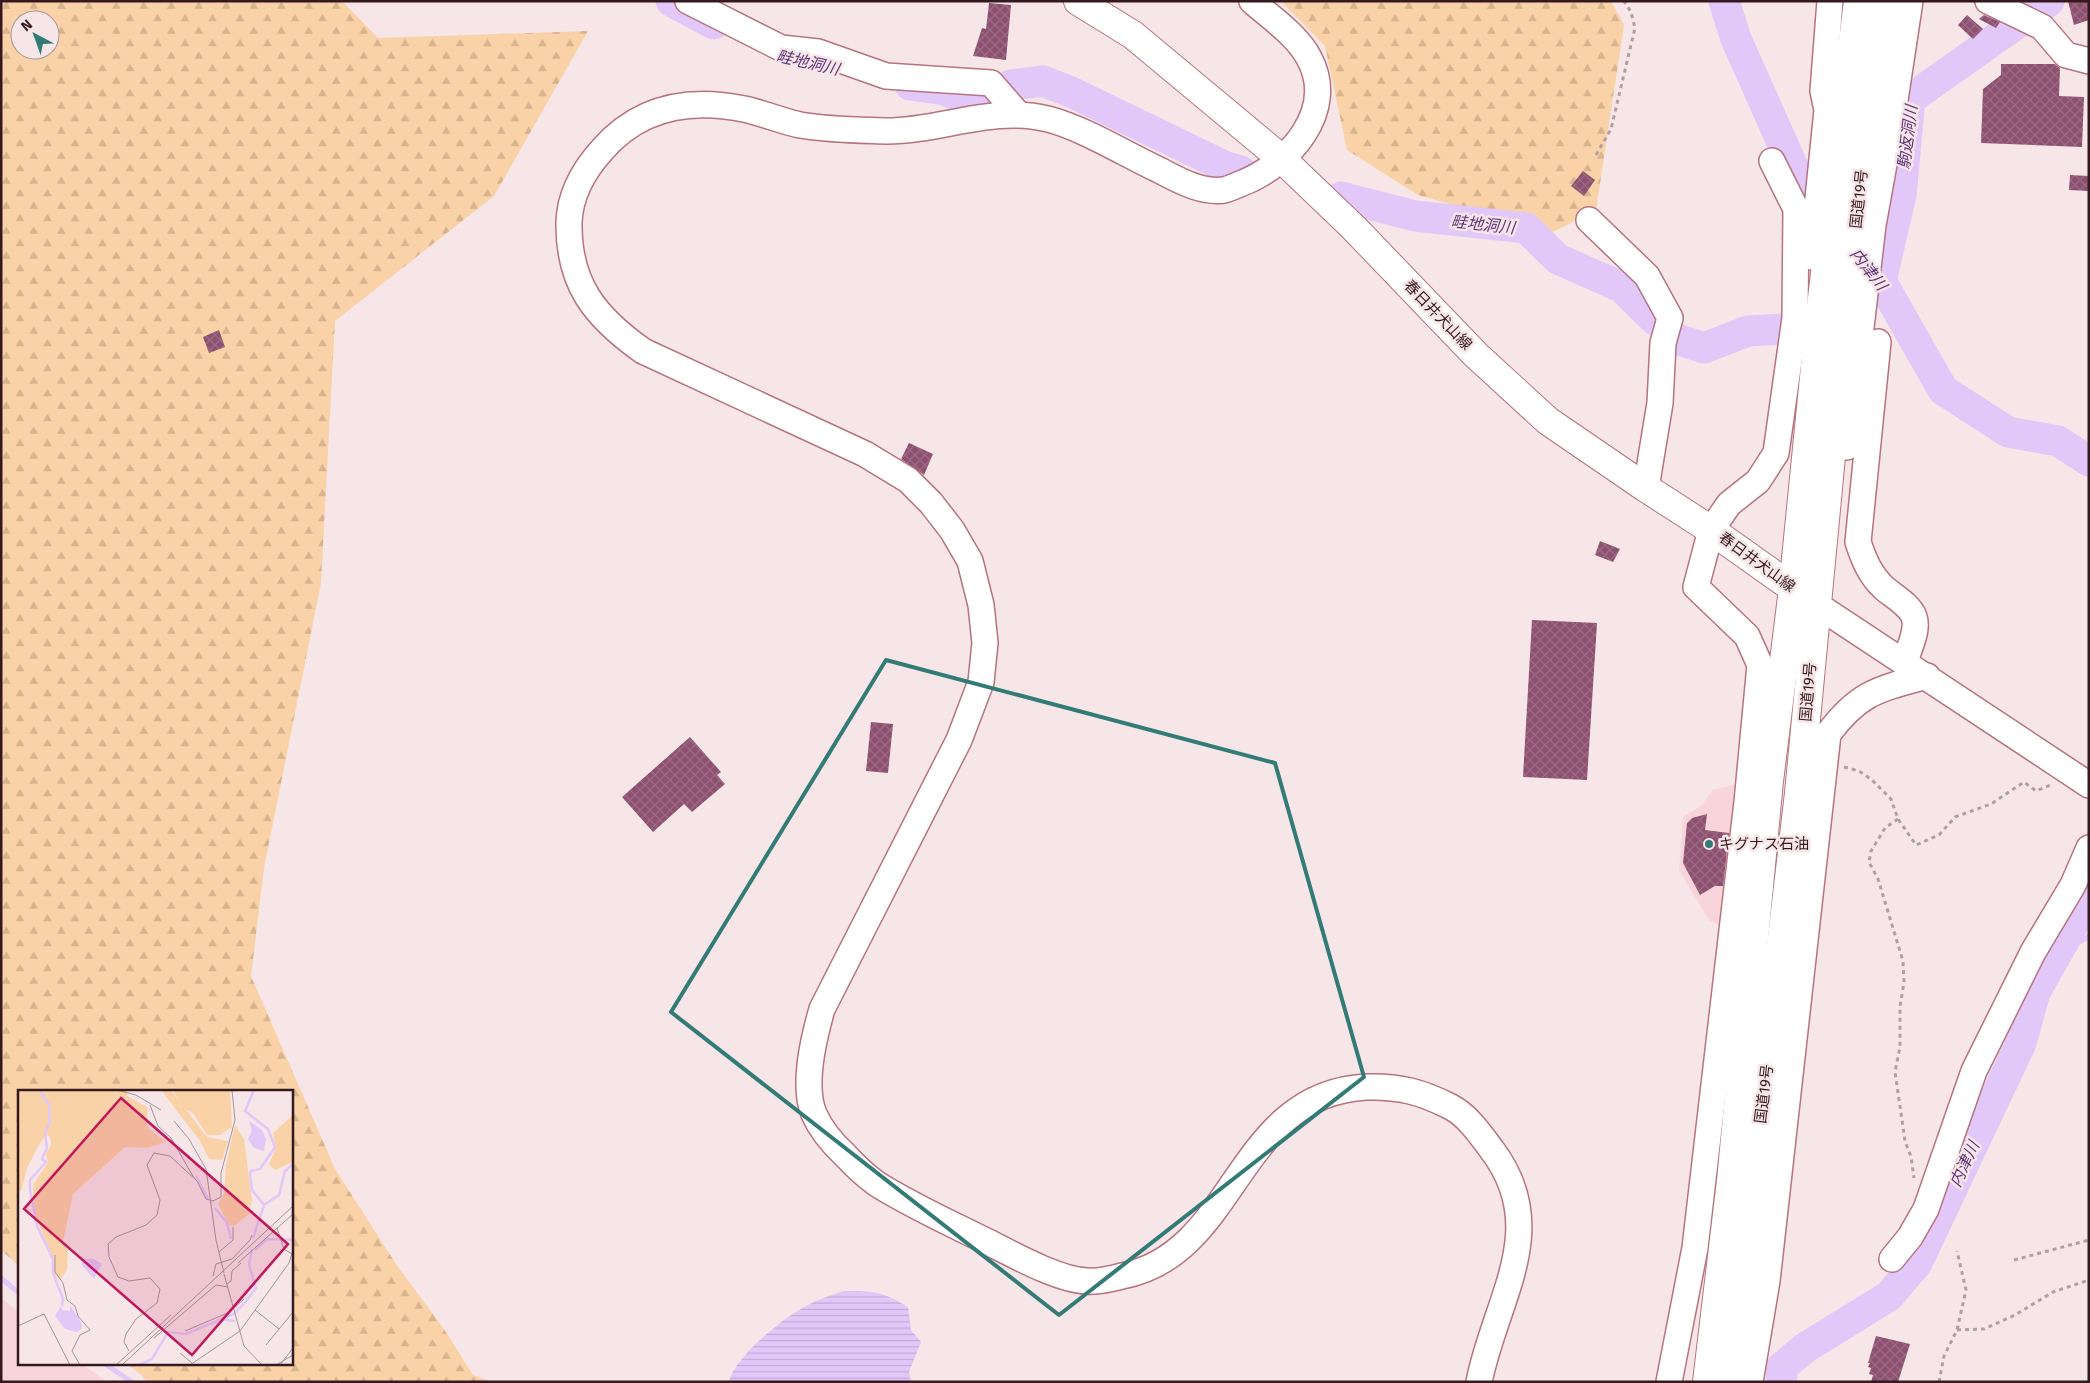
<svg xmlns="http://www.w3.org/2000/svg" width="2090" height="1383" font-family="'Fira Sans','Noto Sans JP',sans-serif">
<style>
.built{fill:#f8d5da}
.forest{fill:url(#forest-firs);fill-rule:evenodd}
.water{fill:url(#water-rules)}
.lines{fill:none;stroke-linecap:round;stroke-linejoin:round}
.stream{stroke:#e2c7f9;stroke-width:5}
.river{stroke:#e2c7f9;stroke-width:31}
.building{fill:url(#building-cross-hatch)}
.minor-casing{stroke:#b7737f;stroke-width:28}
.major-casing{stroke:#b7737f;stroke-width:30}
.highway-casing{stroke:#b7737f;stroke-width:30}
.path{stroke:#b39fa2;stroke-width:3;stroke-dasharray:4 4;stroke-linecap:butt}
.minor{stroke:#fff;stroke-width:25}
.major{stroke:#fff;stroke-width:28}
.highway{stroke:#fff;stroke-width:28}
.marked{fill:none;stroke:#337b76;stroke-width:4;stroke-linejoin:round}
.poi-dot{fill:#337b76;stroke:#f6e6e8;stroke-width:2}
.labels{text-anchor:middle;stroke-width:5;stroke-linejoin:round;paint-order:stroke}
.street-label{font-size:15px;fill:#34191e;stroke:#f6e6e8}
.poi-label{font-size:15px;fill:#34191e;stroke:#f6e6e8;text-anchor:start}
.water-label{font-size:16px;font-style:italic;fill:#5d337b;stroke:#f6e6e8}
.inset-river{fill:none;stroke:#e2c7f9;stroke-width:2.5}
.inset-road{fill:none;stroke:#a89497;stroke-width:1}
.view{fill:#c2185b;fill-opacity:0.15;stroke:#c2185b;stroke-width:2.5}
.inset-edge{fill:none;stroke:#34191e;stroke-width:2.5}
</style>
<defs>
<pattern id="forest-firs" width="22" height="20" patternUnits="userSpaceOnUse" patternTransform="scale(1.25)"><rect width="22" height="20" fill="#fad2a7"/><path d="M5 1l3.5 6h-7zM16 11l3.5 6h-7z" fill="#d7b48f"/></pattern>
<pattern id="water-rules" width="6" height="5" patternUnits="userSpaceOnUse" patternTransform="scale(1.25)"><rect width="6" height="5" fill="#e2c7f9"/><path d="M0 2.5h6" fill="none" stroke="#c2aad5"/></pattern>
<pattern id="building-cross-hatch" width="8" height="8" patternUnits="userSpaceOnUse" patternTransform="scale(1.25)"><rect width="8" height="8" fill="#8e5070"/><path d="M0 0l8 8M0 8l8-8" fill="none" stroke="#9b6a83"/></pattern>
</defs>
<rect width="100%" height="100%" fill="#f6e6e8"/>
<g class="built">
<polygon points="1742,783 1729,931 1709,920 1679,870 1683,817 1701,806 1713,790"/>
<polygon points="1,1298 19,1312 19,1364 82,1364 107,1382 1,1382"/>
</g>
<g class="forest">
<path d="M1,1H342L378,38L588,31L494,196L335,321L321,583L264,868L251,976L335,1169L398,1267L444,1329L473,1375L493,1382H149L128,1364H291V1092H19V1266L1,1250ZM20,20H50V50H20Z"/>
<polygon points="1281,1 1611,1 1624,25 1596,210 1551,233 1418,195 1347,150 1325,46"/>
</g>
<path class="water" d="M844,1291C873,1291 882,1291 908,1307L911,1330L921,1342L909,1372L911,1382H729C735,1356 784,1317 808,1305C819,1299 832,1295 844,1291Z"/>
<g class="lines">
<g class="stream">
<polyline points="2053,959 2089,936"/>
<polyline points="1,1278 19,1293"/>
<polyline points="105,1364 132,1382"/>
</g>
<g class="river">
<polyline points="671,1 714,24"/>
<polyline points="1724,1 1736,39 1802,187 1881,281 1943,390 2008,432 2058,441 2089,461"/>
<polyline points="910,85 945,90 964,99 982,94"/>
<polyline points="1011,85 1043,81 1071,92 1224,166 1241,171"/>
<polyline points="1341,197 1415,216 1526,228 1558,259 1621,287 1655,320"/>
<polyline points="1881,281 1901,195 1910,99 2049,1"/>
<polyline points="1674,338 1704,348 1748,331 1785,329"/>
<polyline points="1782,1382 1781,1368 1805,1348 1889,1296 1917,1263 2021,1043 2035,992 2089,897"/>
</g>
</g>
<g class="building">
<polygon points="2068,1 2089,1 2089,20 2074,25"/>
<polygon points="989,3 1011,5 1006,60 973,56 982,28 986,29"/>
<polygon points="1967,15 1983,29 1973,39 1958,25"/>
<polygon points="1984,15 2000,22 1996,28 1979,19"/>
<polygon points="2001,64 2055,64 2060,68 2059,96 2084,97 2082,147 1981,143 1983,89 2001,75"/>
<polygon points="1583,171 1595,180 1584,196 1571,186"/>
<polygon points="2070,175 2089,176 2089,191 2069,190"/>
<polygon points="219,330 225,347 209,353 203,337"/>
<polygon points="909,443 933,454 924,475 901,459"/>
<polygon points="1600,541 1620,549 1613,562 1595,555"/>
<polygon points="1532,620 1597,623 1587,780 1523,777"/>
<polygon points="871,722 893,724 888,773 866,771"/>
<polygon points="690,737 721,772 717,775 725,784 692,812 684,804 653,832 622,797"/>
<polygon points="1707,814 1705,830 1729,833 1723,886 1715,886 1700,895 1683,863 1687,823 1692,818"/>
<polygon points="1876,1336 1910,1344 1898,1382 1871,1382 1873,1375 1869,1374 1871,1368 1868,1367 1870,1363 1868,1363"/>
</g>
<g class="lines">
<defs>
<g id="minor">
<polyline points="688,1 781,48 818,52 886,76 991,83 1018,114"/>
<path d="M1252,1C1271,18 1297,35 1309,58C1338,111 1288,166 1240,184C1235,186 1229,189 1224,190C1200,193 1179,180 1159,170C1125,154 1083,128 1048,119C993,105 941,131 887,131C857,130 829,130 800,125C781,121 763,113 744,109C690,98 640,106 602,150C584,170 570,195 569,222C568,284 595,317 643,351L865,454L908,480L931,503L952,530L970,561L981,605L985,643L981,682L959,740L822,1009C814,1037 802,1085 814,1114C821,1130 833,1144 846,1156C855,1166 866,1176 877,1184C912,1206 950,1223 988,1242C1014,1255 1058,1280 1087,1281C1097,1282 1111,1279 1122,1276C1238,1254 1235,1094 1366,1087C1399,1086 1422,1092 1451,1107C1468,1116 1481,1135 1492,1150C1552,1229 1495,1300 1479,1382"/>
<polyline points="1988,1 2042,27 2066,55 2089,61"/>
<polyline points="1589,220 1647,276 1670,318 1663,343 1660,403 1646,488"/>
<polyline points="1812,257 1827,110 1823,91 1830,1"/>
<path d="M1878,342L1858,542C1864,560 1870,575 1884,588C1893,596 1910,605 1914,617C1919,630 1908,650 1905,662"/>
<polyline points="1847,447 1873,225 1892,120 1910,1"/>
<polyline points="1817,605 2089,785"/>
<polyline points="1892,1259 1910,1237 1926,1209 1974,1071 2033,952 2073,885 2089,848"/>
<polyline points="1669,1382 1695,1248 1747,802 1760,665 1747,636 1696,587 1711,530 1729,504 1758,481 1776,453 1795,318 1796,209 1772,161"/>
<path d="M1750,1382L1767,1281L1828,734C1859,692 1879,689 1927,676"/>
</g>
<polyline id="major" points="1078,1 1133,35 1283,160 1354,228 1476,355 1548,421 1646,488 1711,530 1811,601"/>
<g id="highway">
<polyline points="1707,1382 1731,1181 1769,781 1793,589 1821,307 1858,1"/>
<polyline points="1730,1382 1799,793 1840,362 1849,301 1864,152 1884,1"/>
</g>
</defs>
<use href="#minor" class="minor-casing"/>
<use href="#major" class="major-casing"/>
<use href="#highway" class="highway-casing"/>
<g class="path">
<polyline points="1596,155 1611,129 1635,28 1631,12 1624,1"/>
<polyline points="1844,767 1859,771 1871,779 1891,799 1898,819 1916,845 1939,835 1955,817 1991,804 2024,782 2036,791 2051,785"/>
<polyline points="1898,819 1885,828 1871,851 1869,862 1878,879 1903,961 1904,982 1900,1007 1900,1047 1895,1072 1905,1141 1911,1157 1914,1178"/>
<polyline points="2014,1260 2089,1240"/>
<polyline points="1957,1330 1984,1329 2015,1315 2053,1292 2089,1280"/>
<polyline points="1939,1382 1944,1356 1957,1330 1966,1290 1957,1251"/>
</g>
<use href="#minor" class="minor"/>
<use href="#major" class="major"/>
<use href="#highway" class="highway"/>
</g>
<path class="marked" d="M886,660L1275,763L1364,1077L1059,1315L671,1012Z"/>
<circle class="poi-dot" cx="1709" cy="844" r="5"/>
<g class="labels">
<g class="street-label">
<text transform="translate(1859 199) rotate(-84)" y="5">国道19号</text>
<text transform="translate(1438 315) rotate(46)" y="5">春日井犬山線</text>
<text transform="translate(1757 562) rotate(36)" y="5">春日井犬山線</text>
<text transform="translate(1808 692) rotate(-85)" y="5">国道19号</text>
<text transform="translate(1764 1094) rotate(-83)" y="5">国道19号</text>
</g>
<g class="poi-label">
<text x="1719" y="849">キグナス石油</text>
</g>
<g class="water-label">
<text transform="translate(808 62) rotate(13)" y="6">畦地洞川</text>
<text transform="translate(1907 137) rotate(-83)" y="6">駒返洞川</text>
<text transform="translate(1483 224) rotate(6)" y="6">畦地洞川</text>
<text transform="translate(1869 269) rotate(52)" y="6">内津川</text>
<text transform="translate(1964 1164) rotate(-65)" y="6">内津川</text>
</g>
</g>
<g transform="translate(18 1090)">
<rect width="275" height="275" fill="#f6e6e8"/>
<path d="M155,0H212L214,37L202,45H189L175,23L165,18Z" fill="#fad2a7"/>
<path d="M0,0H110L109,6L129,17L130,38L148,52L129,58L107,57L55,104L45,152L50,161L49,180L43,189L36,185L35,167L18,129L15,109V95L30,72L28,64L33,55L32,47L28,45L21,55L9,78L3,102L0,99ZM143,0H153L189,47L210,51L204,70L191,69L182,51ZM275,25V72L257,80L251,74L258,58L255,43ZM217,35L226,49L234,110L231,124L216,136L211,135L200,114L206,104L208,75Z" fill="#fad2a7"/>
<path d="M231,31L244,40L248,49L246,61L236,58L230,49L234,40ZM66,169H76L84,174L76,189L63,174ZM52,215L63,232L64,238L59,242L47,239L37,226L43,216L44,220L52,221Z" fill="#e2c7f9"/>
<path class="inset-river" d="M22,0L31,15L32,32L27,43L29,58L24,69L28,72L12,90V100L19,136L35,169V183L45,209L44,216M236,0L227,21L250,39L257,57L242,79L233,81L232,84L234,100L246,115M178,86L190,109M197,118L209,133L213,149M235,148L246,115L261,105L267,81L275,74M237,160L249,149L275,150M201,229L217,231M121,275L134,269L150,242L168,244L216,224L229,210L238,198L231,175L234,159"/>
<path class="inset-road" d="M98,0L118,5L143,20M132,15L140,36L153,48L176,88M156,31L171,49L188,79L198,150L206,183M259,138L266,159L274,164M201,162L215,150V137M37,165V182L45,193L49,210L57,216L60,226L72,240L62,245L54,261L62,275M220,173L275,124M206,184L226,256L244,275M195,186L198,174L214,169L232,150L234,145M209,194L213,191L214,181L223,173M237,220L261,239M0,236L26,224L52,275M167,241L212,222L226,209M136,248L198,195L210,197M248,255L275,222M111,261L106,252L108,244L118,229L139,213L142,199L132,188L111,191L100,187L91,167L90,154L98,147L128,135L139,125L142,110L129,75L136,63L152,66L179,91L188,109L195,111L203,107V83L217,30L214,0M162,263L174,273M98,275L153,225M104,275L275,116M172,275L222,241L271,173L275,160M258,275L275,265M262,275L275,258"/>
<path class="view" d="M103,8L270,154L174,265L6,119Z"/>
<rect width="275" height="275" class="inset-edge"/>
</g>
<rect width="2090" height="1383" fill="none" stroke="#34191e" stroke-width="5"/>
<g transform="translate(35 35) rotate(319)"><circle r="24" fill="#f6e6e8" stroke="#a89497"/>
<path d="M0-4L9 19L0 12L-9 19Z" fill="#337b76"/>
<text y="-8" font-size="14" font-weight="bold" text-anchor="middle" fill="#34191e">N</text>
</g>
</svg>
